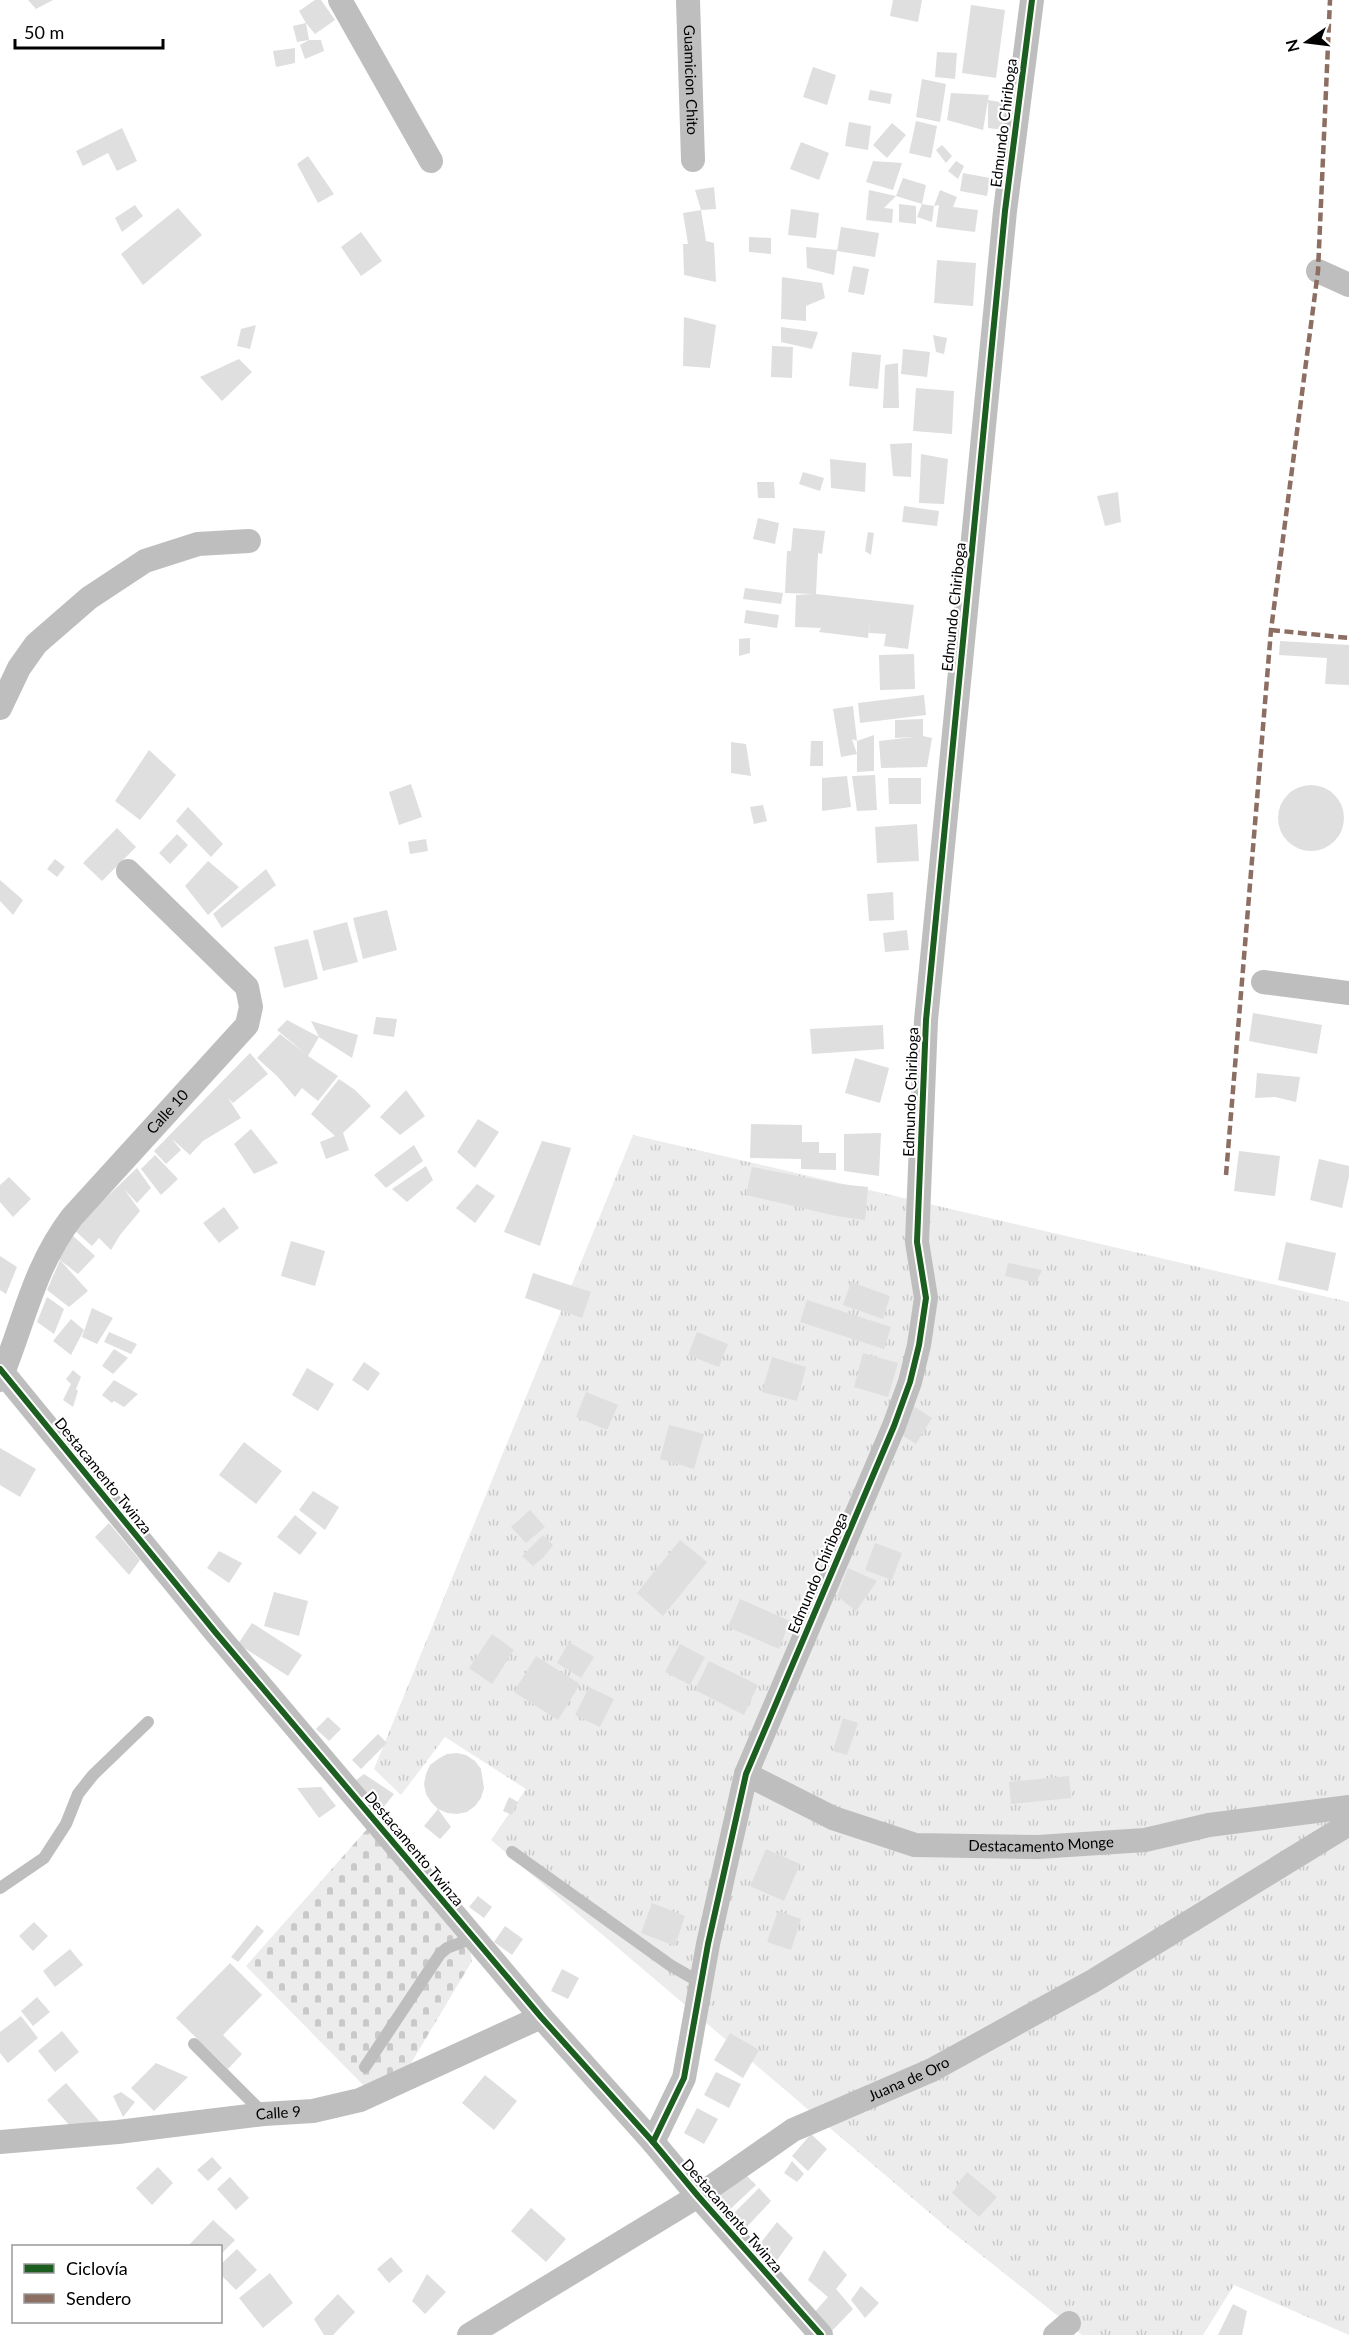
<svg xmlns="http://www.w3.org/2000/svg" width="1349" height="2335" font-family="Lato,sans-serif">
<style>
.grass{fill:url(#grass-tufts)}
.cemetery{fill:url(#cemetery-stones)}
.building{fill:#dfdfdf}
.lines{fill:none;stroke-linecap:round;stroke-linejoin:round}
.service{stroke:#bebebe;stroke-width:12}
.minor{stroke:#bebebe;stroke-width:24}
.quiet{stroke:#8d6e63;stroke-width:4.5;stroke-dasharray:9 4.5;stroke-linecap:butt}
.cycleway-casing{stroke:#fff;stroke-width:10}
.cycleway{stroke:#1b5e20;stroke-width:6}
.labels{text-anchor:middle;stroke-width:4.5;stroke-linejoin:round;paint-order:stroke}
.street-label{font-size:15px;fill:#000;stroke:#fff}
</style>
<defs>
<pattern id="grass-tufts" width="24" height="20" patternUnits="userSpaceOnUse" patternTransform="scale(1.5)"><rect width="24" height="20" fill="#ececec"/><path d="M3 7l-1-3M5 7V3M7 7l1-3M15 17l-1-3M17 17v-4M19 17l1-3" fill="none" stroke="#c9c9c9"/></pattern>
<pattern id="cemetery-stones" width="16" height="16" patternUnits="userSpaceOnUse" patternTransform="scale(1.5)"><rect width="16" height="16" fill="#ececec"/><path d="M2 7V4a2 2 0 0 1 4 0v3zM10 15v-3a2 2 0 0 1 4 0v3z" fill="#c9c9c9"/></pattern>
</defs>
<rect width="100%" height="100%" fill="#fff"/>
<polygon class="grass" points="633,1135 1349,1302 1349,2335 1234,2285 1203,2335 1082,2335 951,2231 491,1840 526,1789 445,1737 401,1795 374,1769"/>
<polygon class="cemetery" points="368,1828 469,1942 472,1961 404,2075 367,2089 246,1966"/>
<g class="building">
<polygon points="28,0 53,0 36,9"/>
<polygon points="315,0 321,0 335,20 315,34 306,23 309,40 297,42 293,26 306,23 299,11"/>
<polygon points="893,0 922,0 918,22 890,16"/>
<polygon points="971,5 1005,10 996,78 962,73"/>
<polygon points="309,40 321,40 324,51 305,59 300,45"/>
<polygon points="295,48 295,63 276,67 273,51"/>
<polygon points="937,52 957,53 955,79 935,77"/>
<polygon points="813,67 836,75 827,105 803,97"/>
<polygon points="922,79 946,84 940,122 916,117"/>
<polygon points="870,90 892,94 890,104 868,100"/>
<polygon points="951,93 989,95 988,100 1007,103 1005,130 988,128 988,100 983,130 947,120"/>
<polygon points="916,121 937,126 931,158 909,153"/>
<polygon points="849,122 871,126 868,150 845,146"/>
<polygon points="892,123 906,135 887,158 873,145"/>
<polygon points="122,128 137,161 117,171 108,153 83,166 76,151"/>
<polygon points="801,142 829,153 819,180 790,169"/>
<polygon points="942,145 952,156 946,163 936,150"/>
<polygon points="308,156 334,194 318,203 297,164"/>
<polygon points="873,161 902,163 893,190 866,182"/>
<polygon points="956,161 964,166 958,179 948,171"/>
<polygon points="963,173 990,178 987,196 960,191"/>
<polygon points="903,178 926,185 922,204 896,196"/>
<polygon points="714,187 716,209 701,210 695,190"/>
<polygon points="869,190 896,196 884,208 893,209 892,223 866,220"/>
<polygon points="940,190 957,197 953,207 978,210 975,232 936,227 939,205 934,206 932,222 917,217 922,204 934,206"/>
<polygon points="899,204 916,206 916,224 899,222"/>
<polygon points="135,205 143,216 122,232 115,218"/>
<polygon points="178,208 202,235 143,285 121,254"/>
<polygon points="791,209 819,213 816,238 788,235"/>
<polygon points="701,210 706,241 714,243 716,282 684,275 683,244 688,244 683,213"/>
<polygon points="841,227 879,233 875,257 837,251"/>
<polygon points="361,232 382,261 361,276 341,247"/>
<polygon points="749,237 771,238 771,254 749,252"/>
<polygon points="806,247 837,250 834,275 807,268"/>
<polygon points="937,260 976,263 973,306 934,303"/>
<polygon points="853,266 869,269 864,295 848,292"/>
<polygon points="782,277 822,283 825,298 806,306 806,321 781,319"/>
<polygon points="684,317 716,325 710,368 683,366"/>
<polygon points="256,325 250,349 237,346 241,329"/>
<polygon points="781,327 818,332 812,349 781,342"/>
<polygon points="933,335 947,338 944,354 936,352"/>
<polygon points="772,346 793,347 792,378 771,377"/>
<polygon points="903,349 930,352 927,377 901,374"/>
<polygon points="852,352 881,355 878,389 849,386"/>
<polygon points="239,359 252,372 222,401 200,377"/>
<polygon points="898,363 899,408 883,408 885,365"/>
<polygon points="916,388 954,391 952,434 913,431"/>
<polygon points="912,443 911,477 893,476 890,444"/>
<polygon points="921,454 948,459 944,504 919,503"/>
<polygon points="830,459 866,463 865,492 831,488"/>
<polygon points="803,472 824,478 820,491 799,484"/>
<polygon points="757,482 774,482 775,498 758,498"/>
<polygon points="1118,492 1121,522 1105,526 1097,496"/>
<polygon points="904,506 939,511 937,526 902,522"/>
<polygon points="758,518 779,523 775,544 753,539"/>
<polygon points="793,528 825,531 822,554 818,553 816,594 914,605 908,649 884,646 886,634 869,633 870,621 868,638 819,632 821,628 795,627 796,595 813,594 785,593 787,551 791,551"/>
<polygon points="868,532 874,533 871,555 865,551"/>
<polygon points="745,588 783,593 781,604 743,599"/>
<polygon points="746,610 779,615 777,628 744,623"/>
<polygon points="750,638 750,653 739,656 739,639"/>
<polygon points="1280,641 1349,645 1349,685 1325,684 1327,658 1279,655"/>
<polygon points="914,654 915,689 880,690 879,655"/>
<polygon points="924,695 926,715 860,723 858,703"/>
<polygon points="853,706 857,741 852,739 857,754 841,757 833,709"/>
<polygon points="923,719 923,736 932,738 927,767 881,768 879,741 913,737 895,738 895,720"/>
<polygon points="874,735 874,771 857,772 857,741"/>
<polygon points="811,741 823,741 823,766 810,766"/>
<polygon points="731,742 746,744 751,776 731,773"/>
<polygon points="149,750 176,775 140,820 115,801"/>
<polygon points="875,775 877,810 857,811 852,776"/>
<polygon points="847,776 851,807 822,811 822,778"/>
<polygon points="888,778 921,778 921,804 889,804"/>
<polygon points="411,784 422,817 399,825 389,792"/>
<circle cx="1311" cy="818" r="33"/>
<polygon points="763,805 767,821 754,824 750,807"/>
<polygon points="188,807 223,844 211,857 176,821"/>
<polygon points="917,824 919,861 877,863 875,827"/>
<polygon points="117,828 136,847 102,881 83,863"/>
<polygon points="177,834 188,845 170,864 159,853"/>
<polygon points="426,839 428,851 410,854 408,842"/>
<polygon points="55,859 65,867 57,877 47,869"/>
<polygon points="208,861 239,887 208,915 185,886"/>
<polygon points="266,869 276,885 222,928 213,914"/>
<polygon points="0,880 23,900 13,915 0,901"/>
<polygon points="893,892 894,920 869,921 867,894"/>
<polygon points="387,910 397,950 363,959 353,918"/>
<polygon points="347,922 358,962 323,971 313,931"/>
<polygon points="907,930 909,950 885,952 883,933"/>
<polygon points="308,939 318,979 284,988 274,947"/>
<polygon points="1253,1013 1322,1025 1317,1054 1249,1041"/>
<polygon points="376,1017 397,1019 394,1037 373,1034"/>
<polygon points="287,1020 319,1037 308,1056 338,1076 318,1101 302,1088 295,1097 277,1076 257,1058 280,1034 306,1054 277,1030"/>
<polygon points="311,1021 358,1035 352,1058 319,1037"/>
<polygon points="883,1025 884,1049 812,1054 810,1029"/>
<polygon points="250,1053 268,1074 233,1103 228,1098 241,1118 203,1141 190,1155 172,1139 181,1150 166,1164 154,1151"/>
<polygon points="855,1058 889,1068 880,1103 845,1093"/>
<polygon points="1257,1073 1300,1077 1296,1102 1275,1097 1255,1098"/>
<polygon points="339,1079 355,1090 371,1106 343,1133 349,1150 326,1159 320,1142 335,1136 311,1114"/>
<polygon points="406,1090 425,1116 400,1135 380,1117"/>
<polygon points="478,1119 499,1132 475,1168 457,1152"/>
<polygon points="751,1124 802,1125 802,1142 819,1142 819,1153 836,1153 836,1170 801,1169 801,1159 750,1158"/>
<polygon points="251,1129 278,1163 254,1174 234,1144"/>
<polygon points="881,1133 879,1176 844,1171 844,1134"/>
<polygon points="542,1141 571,1148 540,1246 504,1232"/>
<polygon points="414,1145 423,1161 386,1188 374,1175"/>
<polygon points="1239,1151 1280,1156 1275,1196 1234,1191"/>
<polygon points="155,1155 178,1179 161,1195 141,1169"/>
<polygon points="1319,1159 1349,1166 1349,1176 1342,1208 1310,1200"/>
<polygon points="426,1166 433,1180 407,1202 392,1189"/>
<polygon points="752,1167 840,1184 868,1187 865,1220 836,1216 746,1195"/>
<polygon points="137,1168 151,1188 137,1203 124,1189 140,1211 120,1235 111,1250 99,1238 92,1246 73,1229"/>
<polygon points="9,1177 31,1199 13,1217 0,1202 0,1185"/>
<polygon points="477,1184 495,1196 475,1223 456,1208"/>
<polygon points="224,1207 239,1228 219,1243 203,1223"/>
<polygon points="71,1234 95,1256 78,1274 56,1257"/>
<polygon points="291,1241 325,1251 315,1286 281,1276"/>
<polygon points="1286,1242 1336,1253 1328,1291 1278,1280"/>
<polygon points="0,1256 17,1267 6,1294 0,1290"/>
<polygon points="60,1260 88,1291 69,1307 47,1290"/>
<polygon points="1008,1263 1042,1270 1036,1283 1005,1276"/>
<polygon points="533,1273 591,1292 582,1318 525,1298"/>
<polygon points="851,1282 890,1296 883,1319 843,1305"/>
<polygon points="47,1297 64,1309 54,1334 37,1322"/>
<polygon points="807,1300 891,1327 884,1349 800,1322"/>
<polygon points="92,1308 113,1318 97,1344 82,1337"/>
<polygon points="71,1319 84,1330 71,1355 53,1341"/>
<polygon points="109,1332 137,1344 131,1354 104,1342"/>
<polygon points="697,1332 728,1344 719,1367 688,1355"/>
<polygon points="114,1349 128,1358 113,1374 102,1366"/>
<polygon points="863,1353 898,1363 888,1397 854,1387"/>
<polygon points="772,1357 806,1367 797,1401 762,1392"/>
<polygon points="364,1362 380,1373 368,1391 352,1380"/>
<polygon points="307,1368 334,1384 318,1411 292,1395"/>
<polygon points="73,1370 81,1377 76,1389 78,1391 73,1407 63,1400 71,1384 66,1379"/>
<polygon points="114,1380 138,1394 124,1407 114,1401 112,1403 102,1395"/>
<polygon points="586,1392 618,1405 607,1430 576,1417"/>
<polygon points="913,1406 932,1418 916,1444 897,1432"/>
<polygon points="669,1425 704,1434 694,1469 660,1459"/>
<polygon points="244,1442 282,1471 256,1504 219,1475"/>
<polygon points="0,1448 36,1469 20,1497 0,1485"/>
<polygon points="313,1491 339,1507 325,1530 299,1510"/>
<polygon points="530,1510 545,1527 526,1543 511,1527"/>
<polygon points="295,1515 317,1533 300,1555 277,1537"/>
<polygon points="109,1523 140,1560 129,1575 95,1537"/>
<polygon points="543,1535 553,1545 544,1557 533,1566 522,1556"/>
<polygon points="680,1540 707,1562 663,1616 637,1593"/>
<polygon points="875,1543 902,1553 892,1580 865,1570"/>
<polygon points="219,1551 242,1563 229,1583 207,1568"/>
<polygon points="848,1568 877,1581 856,1611 837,1596"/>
<polygon points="274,1592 308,1601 299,1636 264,1626"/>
<polygon points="740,1599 790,1621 779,1649 728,1627"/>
<polygon points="252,1623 302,1655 288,1676 238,1644"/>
<polygon points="492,1634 514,1650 492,1684 469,1668"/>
<polygon points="569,1642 594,1657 581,1678 557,1663"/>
<polygon points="680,1644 705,1657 690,1685 665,1672"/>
<polygon points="536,1656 580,1684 558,1720 514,1692"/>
<polygon points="709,1661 758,1685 744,1715 695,1690"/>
<polygon points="589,1687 614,1699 600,1727 575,1715"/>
<polygon points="328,1717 341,1729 329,1741 316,1729"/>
<polygon points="843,1718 858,1723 847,1755 833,1751"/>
<polygon points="378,1734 387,1743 361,1769 352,1760"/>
<polygon points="457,1753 466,1755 475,1761 481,1769 484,1788 481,1798 475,1806 467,1812 457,1814 447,1813 438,1809 451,1827 440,1839 424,1826 438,1809 431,1802 426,1794 424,1784 426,1774 430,1765 438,1759 447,1754"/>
<polygon points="364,1774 394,1794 382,1809 370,1800 355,1781"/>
<polygon points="1069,1776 1071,1798 1011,1804 1009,1782"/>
<polygon points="321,1787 336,1806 319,1818 297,1788"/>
<polygon points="509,1797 518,1802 512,1815 503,1811"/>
<polygon points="766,1849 800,1864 784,1901 750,1886"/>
<polygon points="478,1896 492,1907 484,1918 469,1907"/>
<polygon points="652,1903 685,1916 675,1946 641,1933"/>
<polygon points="778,1911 801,1919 791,1950 767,1942"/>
<polygon points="34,1922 48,1936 33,1951 19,1936"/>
<polygon points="257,1925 264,1931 238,1962 231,1957"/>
<polygon points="505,1926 523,1939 512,1955 494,1942"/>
<polygon points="70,1949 83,1965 55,1987 43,1971"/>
<polygon points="230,1963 262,1995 223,2035 242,2054 228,2069 176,2018"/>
<polygon points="562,1969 579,1978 568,1999 551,1991"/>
<polygon points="37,1997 50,2012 33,2026 21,2011"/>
<polygon points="21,2016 38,2038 8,2063 0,2053 0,2032"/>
<polygon points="62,2031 79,2052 55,2072 38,2051"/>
<polygon points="730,2033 759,2050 743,2078 714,2060"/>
<polygon points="156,2063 188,2077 154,2111 131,2088"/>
<polygon points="716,2072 741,2084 729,2108 704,2095"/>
<polygon points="485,2075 517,2101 494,2130 462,2103"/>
<polygon points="66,2083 100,2122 70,2126 47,2100"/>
<polygon points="121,2092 135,2102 123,2117 113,2096"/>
<polygon points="697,2108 718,2119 704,2144 684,2133"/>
<polygon points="811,2134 827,2149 808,2171 792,2156"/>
<polygon points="212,2157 222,2168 208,2181 197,2170"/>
<polygon points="792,2161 804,2174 797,2182 784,2173"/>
<polygon points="158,2167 173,2183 152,2205 136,2188"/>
<polygon points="741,2170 756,2185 726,2213 713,2195"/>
<polygon points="967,2172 997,2197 979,2217 952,2193"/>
<polygon points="230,2177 249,2198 236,2210 217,2189"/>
<polygon points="759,2188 771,2201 744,2230 731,2216"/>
<polygon points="531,2208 566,2239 546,2262 511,2231"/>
<polygon points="213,2220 235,2240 220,2255 220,2246 188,2246"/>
<polygon points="777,2222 793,2238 773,2266 756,2249"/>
<polygon points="237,2249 257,2270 236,2290 220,2274 220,2265"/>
<polygon points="824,2250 847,2275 836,2289 853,2309 829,2334 813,2314 828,2297 808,2280"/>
<polygon points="391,2257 403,2271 389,2283 377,2269"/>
<polygon points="270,2273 293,2303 263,2328 239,2298"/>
<polygon points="427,2274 446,2292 425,2314 412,2301"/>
<polygon points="861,2286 879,2303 865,2318 851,2300"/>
<polygon points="338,2294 355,2312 333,2335 324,2335 314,2319"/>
<polygon points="1233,2304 1247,2311 1242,2335 1218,2335"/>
</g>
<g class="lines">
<g class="service">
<polyline points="512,1852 670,1965 701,1983"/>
<polyline points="0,1888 44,1858 66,1824 78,1794 93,1775 148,1722"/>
<polyline points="194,2044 263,2113"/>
<polyline points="365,2067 440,1954 447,1948 473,1938"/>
</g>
<g class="minor">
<polyline points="340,0 431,161"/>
<path id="s1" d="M688,0L693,160"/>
<polyline points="1318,271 1349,285"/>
<polyline points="0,708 19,668 36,644 89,598 145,561 198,544 249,541"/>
<polyline points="1263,982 1349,993"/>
<polyline points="0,1369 216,1633 541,2017 653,2142 698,2196 821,2335"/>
<path id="s2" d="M0,1380C24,1323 33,1268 72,1217L247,1025L251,1007L247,987L128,871"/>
<path id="s3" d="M746,1774L833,1818L915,1845L1038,1847L1145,1840L1209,1825L1349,1807"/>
<path id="s4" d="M0,2142L118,2132L264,2114L313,2111L360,2100L541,2017"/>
<polyline points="653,2142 684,2078 708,1944 746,1774 894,1426 910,1382 919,1345 926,1298 917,1242 926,1020 1005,211 1032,0"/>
<path id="s5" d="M469,2335L698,2196L793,2130L932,2070L1093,1981L1349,1824"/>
<polyline points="1055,2335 1069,2323"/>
</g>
<g class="quiet">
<polyline points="1271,630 1349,638"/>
<polyline points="1226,1175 1271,630 1318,271 1330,0"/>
</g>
<defs>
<g id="cycleway">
<polyline points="0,1369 216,1633 541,2017 653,2142 698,2196 821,2335"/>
<polyline points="653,2142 684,2078 708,1944 746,1774 894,1426 910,1382 919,1345 926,1298 917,1242 926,1020 1005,211 1032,0"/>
</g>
</defs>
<use href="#cycleway" class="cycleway-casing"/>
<use href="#cycleway" class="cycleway"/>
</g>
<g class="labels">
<g class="street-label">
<text dy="5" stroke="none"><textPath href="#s1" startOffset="80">Guamicion Chito</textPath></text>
<text transform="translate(1004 123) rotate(-83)" y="5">Edmundo Chiriboga</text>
<text transform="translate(954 607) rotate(-84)" y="5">Edmundo Chiriboga</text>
<text transform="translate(911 1092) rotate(-88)" y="5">Edmundo Chiriboga</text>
<text dy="5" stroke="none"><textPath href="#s2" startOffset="321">Calle 10</textPath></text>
<text transform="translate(103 1476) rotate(51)" y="5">Destacamento Twinza</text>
<text transform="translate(818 1573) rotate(-67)" y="5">Edmundo Chiriboga</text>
<text dy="5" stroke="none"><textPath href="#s3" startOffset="310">Destacamento Monge</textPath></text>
<text transform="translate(414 1849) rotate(50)" y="5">Destacamento Twinza</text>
<text dy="5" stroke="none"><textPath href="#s5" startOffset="510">Juana de Oro</textPath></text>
<text dy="5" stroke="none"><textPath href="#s4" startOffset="280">Calle 9</textPath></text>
<text transform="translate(732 2216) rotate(49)" y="5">Destacamento Twinza</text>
</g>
</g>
<rect x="12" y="2245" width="210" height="78" fill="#ffffff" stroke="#999999" stroke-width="1.5"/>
<rect x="24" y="2264" width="30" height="9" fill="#1b5e20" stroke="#999999" stroke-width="1.5"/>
<text x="66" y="2275" font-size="18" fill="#000000">Ciclovía</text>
<rect x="24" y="2294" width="30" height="9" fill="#8d6e63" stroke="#999999" stroke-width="1.5"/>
<text x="66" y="2305" font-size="18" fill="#000000">Sendero</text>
<g transform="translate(1307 42) rotate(256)" stroke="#ffffff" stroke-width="4.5" paint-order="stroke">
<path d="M0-4.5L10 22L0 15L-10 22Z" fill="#000000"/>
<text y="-9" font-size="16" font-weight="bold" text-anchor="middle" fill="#000000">N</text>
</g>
<path d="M15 39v9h148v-9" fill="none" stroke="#000000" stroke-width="3"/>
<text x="24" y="39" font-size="18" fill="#000000" stroke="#ffffff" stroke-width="4.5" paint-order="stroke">50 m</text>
</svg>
